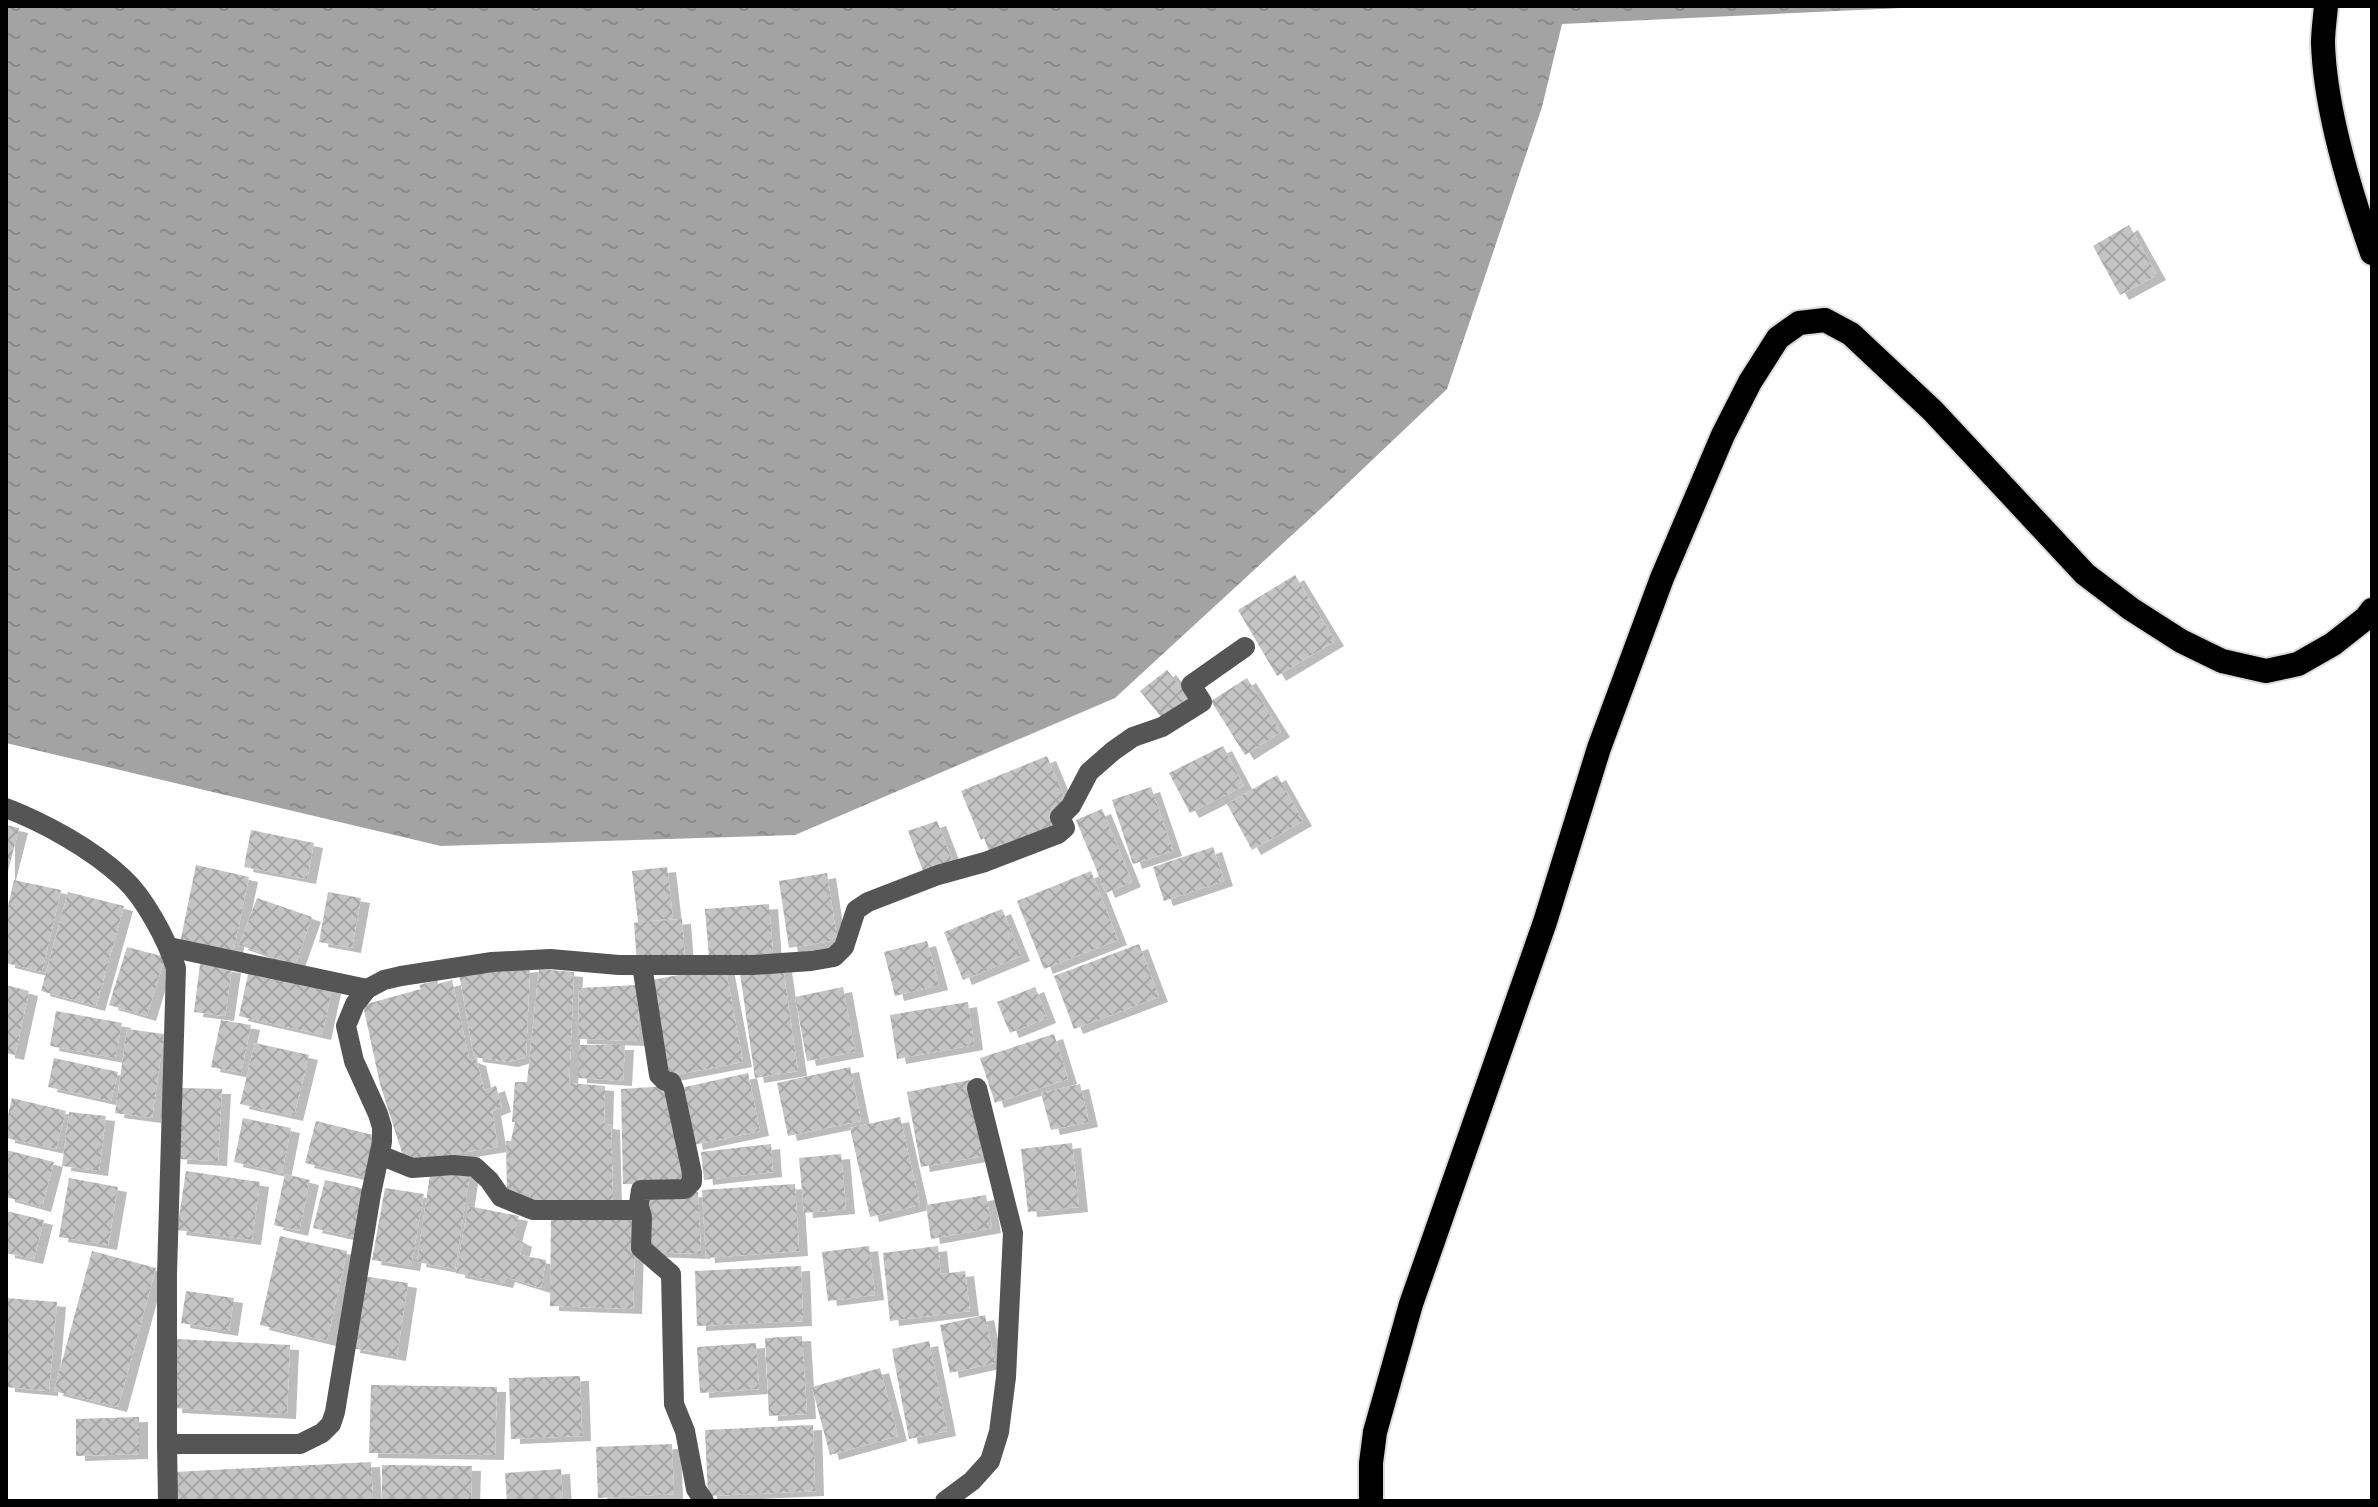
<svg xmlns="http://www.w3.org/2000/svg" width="2378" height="1507" font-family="'Fira Sans Condensed',sans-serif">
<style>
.water{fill:url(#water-ripples)}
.building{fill:url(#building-cross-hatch);filter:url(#shadow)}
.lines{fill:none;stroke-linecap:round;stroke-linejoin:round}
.highway-casing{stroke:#dbdbdb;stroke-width:28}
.minor{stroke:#555;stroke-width:20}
.highway{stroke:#000;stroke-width:24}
</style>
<defs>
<pattern id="water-ripples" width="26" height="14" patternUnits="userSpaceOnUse" patternTransform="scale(2)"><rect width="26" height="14" fill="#a3a3a3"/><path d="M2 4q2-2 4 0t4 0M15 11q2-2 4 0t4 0" fill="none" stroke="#8b8b8b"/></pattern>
<pattern id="building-cross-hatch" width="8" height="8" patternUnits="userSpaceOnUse" patternTransform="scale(2)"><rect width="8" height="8" fill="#c4c4c4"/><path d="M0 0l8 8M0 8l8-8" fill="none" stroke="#a7a7a7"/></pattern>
<filter id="shadow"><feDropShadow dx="9" dy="5" stdDeviation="0" flood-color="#0004"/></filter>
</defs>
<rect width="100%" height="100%" fill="#fff"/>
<polygon class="water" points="6,6 1944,6 1562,24 1542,107 1447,389 1328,502 1115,698 795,835 441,846 6,743"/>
<g class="building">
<polygon points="2129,225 2157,275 2120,295 2093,246"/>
<polygon points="1295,575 1335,641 1277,676 1238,610"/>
<polygon points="1167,670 1192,701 1166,723 1140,691"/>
<polygon points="1247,678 1281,732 1245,755 1211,701"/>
<polygon points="1223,746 1244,786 1190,813 1169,773"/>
<polygon points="1047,756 1067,804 1050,810 1057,828 991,856 984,838 981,840 961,791"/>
<polygon points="1277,775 1303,821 1252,850 1227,804"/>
<polygon points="1151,787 1173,851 1133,864 1112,800"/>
<polygon points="1102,809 1132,882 1106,893 1076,820"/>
<polygon points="937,821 952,860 923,871 908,831"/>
<polygon points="6,825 19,828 7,875 6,875"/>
<polygon points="251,830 314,843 307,879 244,867"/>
<polygon points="1213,847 1224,881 1164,901 1153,867"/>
<polygon points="196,865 249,877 233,953 180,943"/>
<polygon points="667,867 673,918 642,922 682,919 685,959 637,964 634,923 638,922 632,871"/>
<polygon points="1091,871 1118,940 1044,969 1017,901"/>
<polygon points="827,873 837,940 789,948 779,881"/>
<polygon points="14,880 61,890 42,972 6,963 6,915"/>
<polygon points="68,892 124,906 96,1006 41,991"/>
<polygon points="328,892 361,898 352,948 319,942"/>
<polygon points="257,898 312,917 295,965 239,945"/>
<polygon points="769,904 773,954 709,957 705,909"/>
<polygon points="1002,909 1021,956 963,980 944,932"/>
<polygon points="927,941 939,985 895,996 884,952"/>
<polygon points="1139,944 1159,997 1074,1029 1054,976"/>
<polygon points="127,947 165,957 147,1016 109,1005"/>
<polygon points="200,964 232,968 225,1016 194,1012"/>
<polygon points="725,966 743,1062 665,1077 647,981"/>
<polygon points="530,967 526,1057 509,1062 474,1057 459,973"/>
<polygon points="783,967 798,1071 755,1078 740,973"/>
<polygon points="539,969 574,972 569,1083 605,1086 604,1124 611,1125 613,1202 530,1200 529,1194 507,1193 506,1141 511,1141 515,1122 512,1122 515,1082 527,1082"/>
<polygon points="249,970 332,989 322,1035 239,1016"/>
<polygon points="437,980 438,984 452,980 469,1058 477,1061 484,1090 496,1086 502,1107 492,1111 498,1147 405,1162 380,1084 363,1005 421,989 419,985"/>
<polygon points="6,985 29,991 15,1055 6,1053"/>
<polygon points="638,985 639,1041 578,1039 579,988"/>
<polygon points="843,987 855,1052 807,1061 795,997"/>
<polygon points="1035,987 1047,1018 1010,1033 997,1002"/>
<polygon points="968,1002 974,1045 897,1059 890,1015"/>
<polygon points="56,1011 122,1023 115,1058 50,1046"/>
<polygon points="221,1020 251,1025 241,1073 211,1067"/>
<polygon points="127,1029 164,1034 152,1118 115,1113"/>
<polygon points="1054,1034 1068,1079 995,1103 980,1058"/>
<polygon points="255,1043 309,1055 294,1116 240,1104"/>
<polygon points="578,1045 625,1045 623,1081 578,1078"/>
<polygon points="54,1058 118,1072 111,1101 48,1087"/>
<polygon points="850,1067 861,1121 788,1136 777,1083"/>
<polygon points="748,1073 760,1131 694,1145 681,1088"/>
<polygon points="970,1080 983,1156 921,1167 907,1092"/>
<polygon points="1080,1084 1089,1122 1051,1130 1041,1093"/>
<polygon points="667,1086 684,1184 623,1184 621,1089"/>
<polygon points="182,1088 222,1089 218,1161 178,1159"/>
<polygon points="12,1098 66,1111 56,1149 6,1138 6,1124"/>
<polygon points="69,1112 106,1116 99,1171 62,1166"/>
<polygon points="900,1117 920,1205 870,1217 850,1128"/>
<polygon points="243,1118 291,1128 282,1173 234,1162"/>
<polygon points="316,1121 377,1136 368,1178 305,1163"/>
<polygon points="1072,1143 1079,1207 1028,1212 1021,1149"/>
<polygon points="771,1144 773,1172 704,1180 701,1152"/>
<polygon points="6,1150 54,1162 42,1207 6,1197"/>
<polygon points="841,1154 846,1209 804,1213 799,1158"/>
<polygon points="431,1168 470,1173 455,1269 417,1262"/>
<polygon points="186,1171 260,1182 252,1240 177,1230"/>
<polygon points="285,1174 310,1180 299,1231 274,1225"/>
<polygon points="69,1178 118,1187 108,1245 59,1237"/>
<polygon points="325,1180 365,1189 354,1237 313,1228"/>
<polygon points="795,1184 799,1251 706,1258 702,1190"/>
<polygon points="385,1188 424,1194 411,1266 372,1260"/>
<polygon points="698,1192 701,1254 647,1252 643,1193"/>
<polygon points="986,1195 992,1228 931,1239 926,1205"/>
<polygon points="468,1206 519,1216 513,1237 523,1242 520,1255 546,1260 541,1288 506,1277 504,1283 456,1273"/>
<polygon points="6,1211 44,1220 34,1259 6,1253"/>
<polygon points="636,1214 633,1309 550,1306 551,1218"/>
<polygon points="280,1236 347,1251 327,1341 260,1325"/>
<polygon points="869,1246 875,1295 828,1301 822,1252"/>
<polygon points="938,1246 941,1274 965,1271 970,1311 890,1321 883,1253"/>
<polygon points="92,1251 156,1268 118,1407 54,1391"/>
<polygon points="801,1266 803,1321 697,1326 695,1271"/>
<polygon points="363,1276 408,1283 397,1356 351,1348"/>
<polygon points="186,1291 234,1298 229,1331 181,1323"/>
<polygon points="6,1298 57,1302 49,1391 6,1387"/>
<polygon points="985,1315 995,1363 950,1373 940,1325"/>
<polygon points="802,1336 807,1414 769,1416 765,1338"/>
<polygon points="177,1339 290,1345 287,1414 173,1408"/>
<polygon points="929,1341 947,1431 909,1439 892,1349"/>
<polygon points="756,1343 759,1389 700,1393 697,1347"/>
<polygon points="880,1368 898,1436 830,1455 812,1387"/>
<polygon points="580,1376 582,1436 511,1439 509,1378"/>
<polygon points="371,1385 497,1387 495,1455 369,1453"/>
<polygon points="139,1417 139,1454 76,1456 76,1419"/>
<polygon points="813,1425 815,1491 708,1496 705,1430"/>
<polygon points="672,1444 674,1494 598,1498 596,1447"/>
<polygon points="371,1462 373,1501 175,1501 174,1472"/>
<polygon points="382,1465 472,1466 471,1501 382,1501"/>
<polygon points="561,1469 563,1501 507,1501 505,1473"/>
</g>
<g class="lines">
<defs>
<g id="highway">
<path d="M2326,6C2325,18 2323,31 2323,43C2325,109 2350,191 2372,253"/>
<polyline points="1371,1501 1371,1463 1375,1432 1411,1304 1545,922 1599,748 1662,578 1723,435 1750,382 1778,338 1799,323 1825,320 1851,334 1933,411 2085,574 2131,609 2181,641 2222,661 2266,671 2298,664 2333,644 2366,618 2372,610"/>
</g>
</defs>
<use href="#highway" class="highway-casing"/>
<g class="minor">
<path d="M6,808C45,823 92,849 123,878C145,898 167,940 176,968L167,1274V1444"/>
<polyline points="169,947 367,989"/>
<polyline points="380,1155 412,1168 453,1165 475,1167 489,1180 501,1197 533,1210 640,1210 642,1217 641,1248 671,1274 674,1404 685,1431 696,1489 704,1501"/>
<polyline points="638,1210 641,1190 685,1189 692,1182 692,1173 674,1089 671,1082 665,1081 659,1075 642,965"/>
<polyline points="168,1501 167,1444 300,1444 322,1433 331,1424 335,1412 371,1194 382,1142 382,1127 378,1114 354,1061 346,1026 355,1004 367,989 384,980 401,976 492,962 550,959 619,965 753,965 811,961 834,957 844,947 856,910 868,902 938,875 985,862 1058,834 1065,828 1060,817 1071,806 1089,772 1113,751 1133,737 1162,727 1202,702 1191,685 1245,647"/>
<polyline points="945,1501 972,1481 990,1461 999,1432 1006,1377 1013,1233 977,1088"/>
</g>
<use href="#highway" class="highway"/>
</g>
<rect width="2378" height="1507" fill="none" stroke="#000000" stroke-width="16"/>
</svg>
